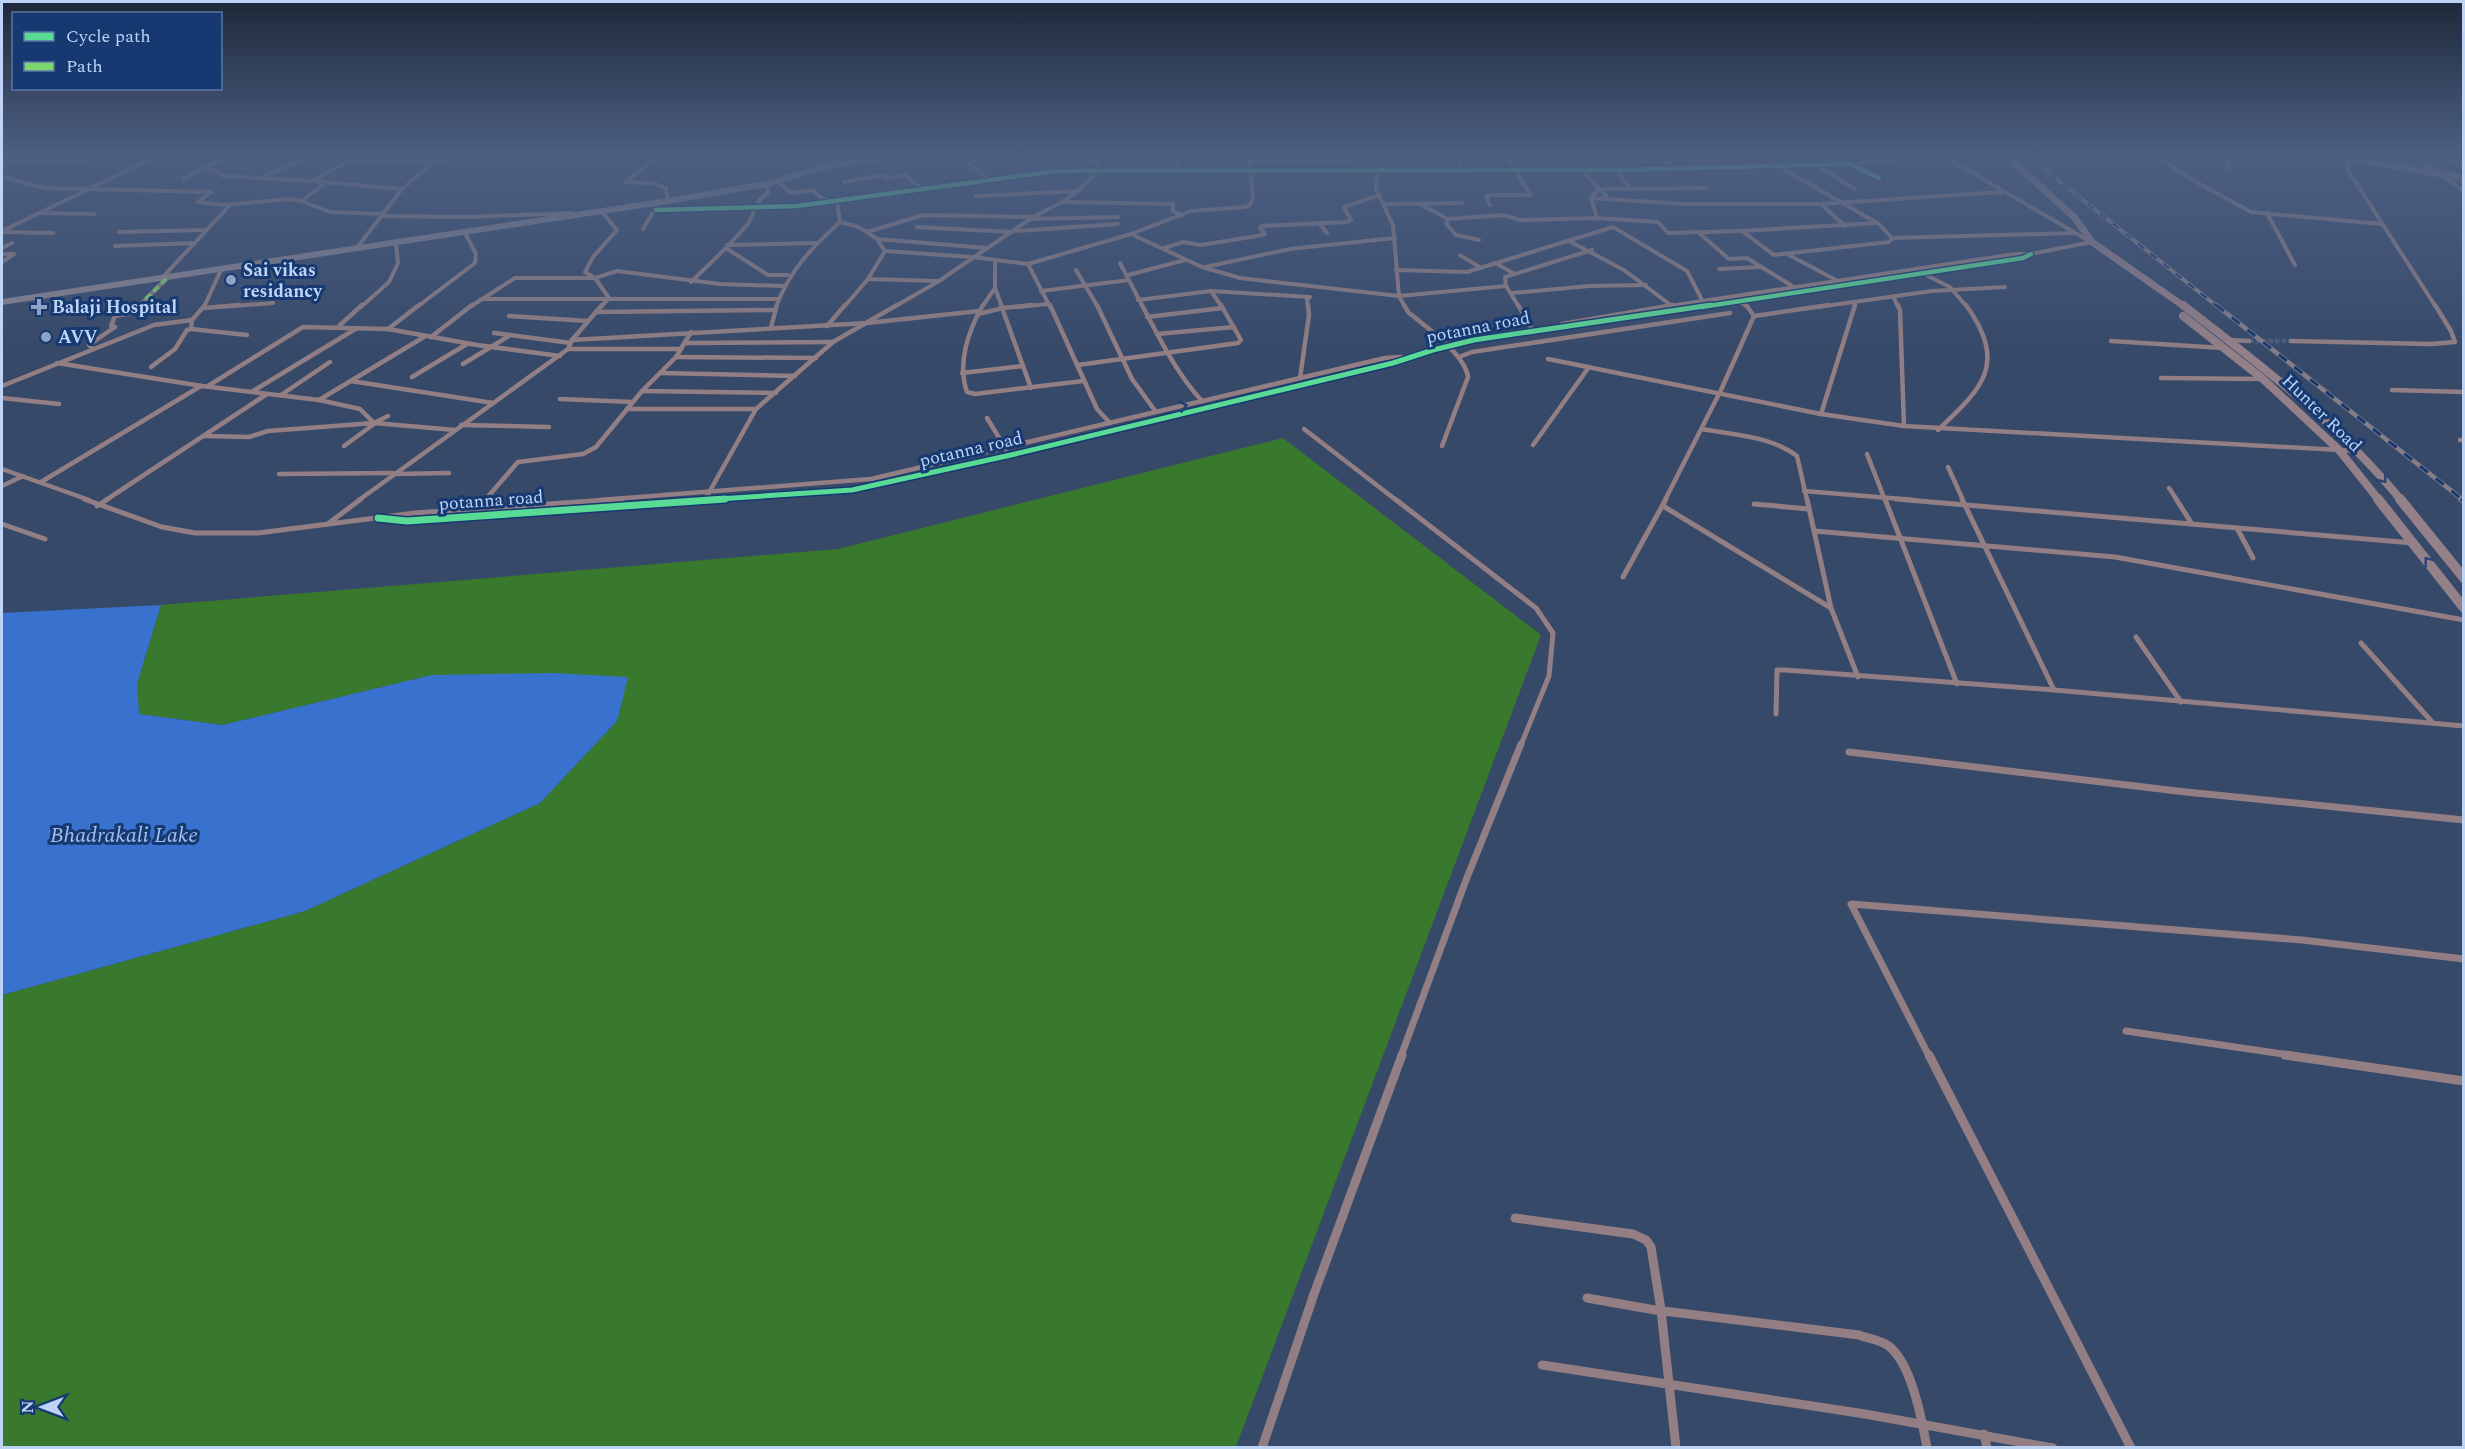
<svg xmlns="http://www.w3.org/2000/svg" width="2465" height="1449" font-family="Spectral,serif">
<style>
.green{fill:#39792d}
.water{fill:#3872ce}
.lines{fill:none;stroke-linecap:round;stroke-linejoin:round}
.street-tunnel{stroke:#4a5e7e;stroke-width:4.5;stroke-dasharray:4.5 2;stroke-linecap:butt}
.street-far4{stroke:#937f83;stroke-width:4}
.street-far3{stroke:#937f83;stroke-width:4.5}
.street-far2{stroke:#937f83;stroke-width:5}
.street-far1{stroke:#937f83;stroke-width:7}
.street{stroke:#937f83;stroke-width:9}
.secondary-far2{stroke:#948089;stroke-width:7}
.secondary-far1{stroke:#948089;stroke-width:8}
.secondary{stroke:#948089;stroke-width:10}
.highway{fill:#8d8592;fill-rule:evenodd}
.rail-far2-casing{stroke:#857d88;stroke-width:4}
.rail-far1-casing{stroke:#857d88;stroke-width:4.5}
.rail-casing{stroke:#857d88;stroke-width:6}
.rail-far2{stroke:#163972;stroke-width:2;stroke-dasharray:8;stroke-linecap:butt}
.rail-far1{stroke:#163972;stroke-width:3;stroke-dasharray:10;stroke-linecap:butt}
.rail{stroke:#163972;stroke-width:4;stroke-dasharray:12;stroke-linecap:butt}
.secondary-bridge{stroke:#948089;stroke-width:7}
.quiet-far1{stroke:#7fd670;stroke-width:4;stroke-dasharray:7 4;stroke-linecap:butt}
.quiet{stroke:#7fd670;stroke-width:4.5;stroke-dasharray:8 4.5;stroke-linecap:butt}
.cycleway-far2-casing{stroke:#163972;stroke-width:7}
.cycleway-far1-casing{stroke:#163972;stroke-width:8}
.cycleway-casing{stroke:#163972;stroke-width:10}
.cycleway-far2{stroke:#5adb95;stroke-width:4.5}
.cycleway-far1{stroke:#5adb95;stroke-width:5}
.cycleway{stroke:#5adb95;stroke-width:7}
.oneway{stroke:#224074}
.oneway2{stroke:#294475}
.poi-dot{fill:#8ea3c5;stroke:#163972;stroke-width:2}
.labels{text-anchor:middle;stroke-width:6;stroke-linejoin:round;paint-order:stroke}
.far-poi-label{font-size:18px;font-weight:bold;fill:#bed4f6;stroke:#163972;text-anchor:start}
.far-street-label{font-size:18px;fill:#bed4f6;stroke:#163972}
.water-label{font-size:22px;font-style:italic;fill:#a0bff0;stroke:#163972}
</style>
<rect width="100%" height="100%" fill="#364969"/>
<polygon class="green" points="1283,438 1541,635 1236,1447 2,1448 2,995 305,911 540,803 617,721 432,675 222,725 139,714 137,684 161,605 838,549"/>
<polygon class="water" points="161,605 137,684 139,714 222,725 432,675 552,673 628,677 617,721 540,803 305,911 2,995 2,613"/>
<g class="lines">
<polyline class="street-tunnel" points="2249,341 2291,341"/>
<g class="street-far4">
<polyline points="360,154 313,181 402,189"/>
<polyline points="753,154 885,157"/>
<polyline points="958,154 989,180"/>
<polyline points="1454,154 1462,170"/>
<polyline points="1654,154 1679,169"/>
<polyline points="1757,154 1879,224 1892,238"/>
<polyline points="1940,154 2091,242"/>
<polyline points="2156,154 2182,174 2251,212 2382,224"/>
<polyline points="2223,154 2229,168"/>
<polyline points="2412,154 2464,191"/>
<polyline points="2442,154 2464,167"/>
<polyline points="2345,156 2349,172 2436,307"/>
<polyline points="2,159 88,162"/>
<polyline points="65,160 81,154"/>
<polyline points="350,161 436,161 502,154"/>
<polyline points="1250,161 1352,160"/>
<polyline points="1854,164 1942,155"/>
<polyline points="2,165 14,161"/>
<polyline points="1818,166 1855,189"/>
<polyline points="203,169 217,171 223,176 313,181"/>
<polyline points="1377,170 1376,189 1393,225 1399,296 1405,307"/>
<polyline points="1582,170 1610,200"/>
<polyline points="1616,170 1630,188"/>
<polyline points="1176,171 1178,154"/>
<polyline points="264,176 319,154"/>
<polyline points="2,177 45,188 212,192"/>
<polyline points="183,179 231,154"/>
<polyline points="625,182 653,183 666,188 668,201"/>
<polyline points="626,182 661,154"/>
<polyline points="778,182 791,193 812,190 827,202"/>
<polyline points="844,182 883,175 887,178 905,175 922,189"/>
<polyline points="767,184 768,192 759,201 748,224 726,248 768,275 788,275"/>
<polyline points="211,192 198,202 223,205 288,199 301,201 330,212 384,214"/>
<polyline points="976,196 1077,191"/>
<polyline points="1591,198 1685,204 1821,204 2002,192"/>
<polyline points="1591,198 1598,189 1707,188"/>
<polyline points="1591,198 1597,218"/>
<polyline points="302,201 325,183"/>
<polyline points="837,201 840,222"/>
<polyline points="1062,202 1173,204 1173,211 1182,215"/>
<polyline points="1384,204 1462,203"/>
<polyline points="1420,204 1448,219 1504,215 1520,220 1597,218 1658,222 1668,233 1742,231 1774,255 1889,242 1892,238 2074,233"/>
<polyline points="1821,204 1845,226"/>
<polyline points="1490,205 1486,197 1490,195 1531,195 1504,154"/>
<polyline points="656,210 797,206 1057,171 1616,170 1851,164 1879,178"/>
<polyline points="597,212 602,212 617,230 593,257 585,272 595,278 609,298 601,307"/>
<polyline points="42,213 94,214"/>
<polyline points="2267,213 2295,265"/>
<polyline points="382,216 467,217 572,213"/>
<polyline points="1031,219 1118,217"/>
<polyline points="1448,219 1446,224 1456,235 1479,240"/>
<polyline points="1319,223 1327,233"/>
<polyline points="917,227 1012,232"/>
<polyline points="643,229 656,207"/>
<polyline points="2,231 161,154"/>
<polyline points="1015,231 1118,224"/>
<polyline points="1742,231 1876,223"/>
<polyline points="2,232 53,233"/>
<polyline points="119,232 206,230"/>
<polyline points="867,232 877,239 885,251 868,279 938,281"/>
<polyline points="1698,232 1729,259 1747,258 1797,289"/>
<polyline points="1131,234 1202,267 1240,278 1399,296 1506,286"/>
<polyline points="877,239 987,248"/>
<polyline points="1571,242 1624,270 1672,306"/>
<polyline points="727,245 816,243"/>
<polyline points="115,246 194,243"/>
<polyline points="2,248 12,243"/>
<polyline points="1164,248 1183,242 1201,245 1263,235 1265,234 1260,228 1262,226 1347,222 1351,220 1344,207 1380,195"/>
<polyline points="356,249 402,189 435,161"/>
<polyline points="885,251 972,257 1028,264 1131,234 1191,211 1245,207 1250,205 1253,198 1249,154"/>
<polyline points="2,254 14,254 2,262"/>
<polyline points="1787,254 1836,280"/>
<polyline points="1460,255 1481,268"/>
<polyline points="1120,263 1143,307"/>
<polyline points="1495,263 1513,273"/>
<polyline points="1028,264 1050,307"/>
<polyline points="1205,267 1290,249 1395,238"/>
<polyline points="1719,269 1760,267"/>
<polyline points="1076,270 1098,307"/>
<polyline points="1396,270 1467,272 1613,227 1687,271 1703,302"/>
<polyline points="1924,274 1950,287 1967,307"/>
<polyline points="1128,275 1185,260"/>
<polyline points="161,279 230,205"/>
<polyline points="691,282 726,248"/>
<polyline points="995,288 1002,307"/>
<polyline points="1041,291 1129,280"/>
<polyline points="1211,291 1222,307"/>
<polyline points="1512,293 1589,286 1646,285"/>
<polyline points="1893,296 1898,307"/>
<polyline points="481,299 777,299"/>
<polyline points="1138,300 1211,291 1310,297 1307,299 1308,307"/>
<polyline points="1740,302 1748,307"/>
<polyline points="138,307 167,278"/>
<polyline points="204,307 221,270"/>
<polyline points="218,307 273,303"/>
<polyline points="361,307 389,282 398,263 396,244"/>
<polyline points="417,307 475,263 476,254 465,233"/>
<polyline points="470,307 515,278 595,278 617,271 720,284 783,286"/>
<path d="M776,307C789,271 812,247 840,222L856,226L867,232L923,215L1032,217"/>
<polyline points="844,307 868,279"/>
<polyline points="894,307 939,281 1033,217 1062,202 1078,191 1099,170 1096,162 1077,154"/>
<polyline points="982,307 995,288 995,260"/>
<polyline points="1015,307 1049,304"/>
<polyline points="1519,307 1506,286 1505,277 1592,250"/>
<polyline points="1663,307 2015,254 2031,254 2092,242"/>
<polyline points="1701,307 2023,258 2031,254"/>
<polyline points="1818,307 1932,291 2005,287"/>
<polyline points="1854,307 1856,302"/>
</g>
<g class="street-far3">
<polyline points="205,305 192,320 191,329 247,335"/>
<polyline points="602,305 572,340 568,349 681,349"/>
<path d="M983,305C968,331 957,364 967,392L975,394L1083,381"/>
<polyline points="1050,305 1097,409 1110,423"/>
<polyline points="1097,305 1132,379 1156,412"/>
<path d="M1142,305C1160,339 1176,373 1202,401"/>
<path d="M1404,305L1408,312C1426,327 1465,354 1468,377L1442,446"/>
<polyline points="1518,305 1533,331"/>
<polyline points="1746,305 1754,316"/>
<polyline points="1898,305 1900,310 1904,426"/>
<polyline points="204,308 239,305"/>
<polyline points="596,312 775,310"/>
<polyline points="978,314 1003,308 1032,305"/>
<polyline points="509,316 588,321"/>
<polyline points="1147,317 1222,308"/>
<polyline points="1562,324 1673,305"/>
<polyline points="339,326 362,305"/>
<polyline points="827,326 845,305"/>
<polyline points="771,327 777,305"/>
<polyline points="388,329 419,305"/>
<polyline points="494,333 571,343"/>
<polyline points="1157,334 1234,327"/>
<polyline points="431,337 472,305"/>
<polyline points="572,340 867,323 979,311"/>
<polyline points="2229,340 2249,341"/>
<polyline points="2111,341 2223,348"/>
<polyline points="2291,341 2431,344 2455,342 2451,331 2435,305"/>
<polyline points="686,343 833,342"/>
<polyline points="92,348 89,345 115,327 111,326 115,316 132,313 140,305"/>
<polyline points="676,357 816,358"/>
<polyline points="1459,357 1472,352 1730,313"/>
<polyline points="1548,359 1821,414 1904,426 2358,451"/>
<polyline points="57,363 202,386 319,400 360,409 374,423 455,430"/>
<polyline points="463,364 509,336"/>
<polyline points="1078,365 1238,343 1241,340 1221,305"/>
<polyline points="1023,366 1031,388"/>
<polyline points="151,367 175,349 187,330 191,329"/>
<polyline points="660,373 795,376"/>
<polyline points="962,373 1023,366 1001,305"/>
<polyline points="412,377 467,344"/>
<polyline points="1300,378 1309,315 1308,305"/>
<polyline points="2161,378 2262,379"/>
<polyline points="351,381 493,403"/>
<polyline points="2,386 154,325 192,320"/>
<polyline points="208,386 303,327 388,329 477,345 560,356"/>
<polyline points="2392,390 2464,392"/>
<polyline points="253,391 357,328"/>
<polyline points="642,391 776,393"/>
<polyline points="281,395 330,362"/>
<polyline points="2,398 59,404"/>
<polyline points="560,399 632,402"/>
<polyline points="319,400 424,337"/>
<polyline points="627,409 756,409"/>
<polyline points="1821,414 1855,305"/>
<polyline points="987,418 1006,449"/>
<polyline points="461,425 549,427"/>
<polyline points="1304,429 1396,500"/>
<path d="M1702,429C1733,435 1771,436 1797,456L1807,500"/>
<path d="M1938,430C1981,389 2009,365 1966,305"/>
<polyline points="204,436 249,437 268,431 374,423 388,416"/>
<polyline points="2460,440 2464,440"/>
<polyline points="1533,445 1589,367"/>
<polyline points="344,446 374,424"/>
<polyline points="1867,454 1885,500"/>
<polyline points="1948,467 1963,500"/>
<polyline points="2,469 89,500"/>
<polyline points="279,474 393,473"/>
<polyline points="393,474 449,473"/>
<polyline points="41,482 201,386"/>
<polyline points="2,486 23,476"/>
<polyline points="2169,488 2177,500"/>
<polyline points="1804,491 1914,500"/>
<polyline points="707,496 756,409 833,342 897,305"/>
<polyline points="106,500 267,394"/>
<polyline points="359,500 568,349"/>
<polyline points="485,500 518,462 583,454 596,447 642,391 676,357 691,332"/>
<polyline points="600,500 871,479 1385,358 1401,357"/>
<polyline points="703,500 852,490 1011,455 1393,363 1433,350 1474,340 1711,305"/>
<polyline points="1665,500 1721,390 1754,316 1829,305"/>
</g>
<g class="street-far2">
<polyline points="84,499 162,527 195,533 258,533 415,513 622,499"/>
<polyline points="1395,499 1536,608 1553,633 1549,676 1521,745"/>
<polyline points="1807,499 1831,608 1858,677"/>
<polyline points="1885,499 1957,684"/>
<polyline points="1896,499 2413,543"/>
<polyline points="1962,499 2054,690"/>
<polyline points="2176,499 2192,524"/>
<polyline points="1754,504 1809,509"/>
<polyline points="97,506 108,499"/>
<polyline points="1663,506 1831,608"/>
<polyline points="479,508 487,499"/>
<polyline points="378,518 407,521 725,499"/>
<polyline points="329,523 361,499"/>
<polyline points="2,524 45,539"/>
<polyline points="2237,528 2253,558"/>
<polyline points="1814,531 2115,557 2464,620"/>
<polyline points="1623,577 1666,499"/>
<polyline points="2136,637 2181,702"/>
<polyline points="2361,643 2433,723"/>
<polyline points="1776,714 1777,670 1785,670 2054,690 2464,726"/>
</g>
<g class="street-far1">
<polyline points="1849,752 2186,792 2464,820"/>
<polyline points="2126,1031 2296,1056"/>
<polyline points="1401,1056 1466,880 1521,744"/>
<polyline points="1929,1056 1851,904 2302,940 2464,959"/>
</g>
<g class="street">
<polyline points="1929,1055 2131,1448"/>
<polyline points="2285,1055 2464,1081"/>
<polyline points="1515,1218 1633,1234 1646,1240 1651,1247 1661,1310 1676,1448"/>
<path d="M1587,1298L1655,1310L1859,1335C1869,1339 1882,1340 1890,1347C1912,1366 1922,1420 1927,1448"/>
<polyline points="1542,1365 1865,1414 2053,1448"/>
<polyline points="1984,1434 1987,1448"/>
<polyline points="1262,1448 1314,1294 1402,1055"/>
</g>
<g class="secondary-far2">
<polyline points="2005,154 2075,218 2092,242 2185,307"/>
<polyline points="2325,154 2345,157"/>
</g>
<g class="secondary-far1">
<path d="M2183,305C2260,365 2339,424 2401,500"/>
<polyline points="2183,316 2263,379 2339,450 2379,500"/>
</g>
<g class="secondary">
<polyline points="2378,499 2464,608"/>
<polyline points="2400,499 2464,578"/>
</g>
<polygon class="highway" points="900,154 923,154 918,157 831,168 767,187 668,204 2,305 2,299 668,198 766,181 830,162"/>
<defs>
<polyline id="rail-far2" points="2025,154 2218,307"/>
<polyline id="rail-far1" points="2216,305 2463,500"/>
<polyline id="rail" points="2461,499 2464,501"/>
</defs>
<use href="#rail-far2" class="rail-far2-casing"/>
<use href="#rail-far1" class="rail-far1-casing"/>
<use href="#rail" class="rail-casing"/>
<use href="#rail-far2" class="rail-far2"/>
<use href="#rail-far1" class="rail-far1"/>
<use href="#rail" class="rail"/>
<polyline class="secondary-bridge" points="2345,157 2464,178"/>
<polyline class="quiet-far1" points="138,307 167,278"/>
<polyline class="quiet" points="132,313 140,305"/>
<defs>
<g id="cycleway-far2">
<polyline points="656,210 797,206 1057,171 1616,170 1851,164 1879,178"/>
<polyline points="1701,307 2023,258 2031,254"/>
</g>
<polyline id="cycleway-far1" points="703,500 852,490 1011,455 1393,363 1433,350 1474,340 1711,305"/>
<polyline id="cycleway" points="378,518 407,521 725,499"/>
</defs>
<use href="#cycleway-far2" class="cycleway-far2-casing"/>
<use href="#cycleway-far1" class="cycleway-far1-casing"/>
<use href="#cycleway" class="cycleway-casing"/>
<use href="#cycleway-far2" class="cycleway-far2"/>
<use href="#cycleway-far1" class="cycleway-far1"/>
<use href="#cycleway" class="cycleway"/>
</g>
<defs><path id="oneway-chevron" d="M-2-3.5L2.5 0L-2 3.5" fill="none" stroke-width="1.6" stroke-linecap="round" stroke-linejoin="round" transform="scale(1.5)"/></defs>
<use class="oneway" href="#oneway-chevron" transform="translate(1183 406) rotate(-14)"/>
<g class="oneway2">
<use href="#oneway-chevron" transform="translate(2383 479) rotate(51)"/>
<use href="#oneway-chevron" transform="translate(2428 561) rotate(-128)"/>
</g>
<linearGradient id="sky" x2="0" y2="1"><stop stop-color="#1e283a"/><stop offset="0.43" stop-color="#4c5f81"/><stop offset="1" stop-color="#4c5f81" stop-opacity="0"/></linearGradient>
<rect width="2465" height="356" fill="url(#sky)"/>
<g class="poi-dot">
<circle cx="231" cy="280" r="6"/>
<path d="M36 298h6v6h6v6h-6v6h-6v-6h-6v-6h6z"/>
<circle cx="46" cy="337" r="6"/>
</g>
<g class="labels">
<g class="far-poi-label">
<text x="243" y="276">Sai vikas<tspan x="243" dy="21">residancy</tspan></text>
<text x="52" y="313">Balaji Hospital</text>
<text x="58" y="343">AVV</text>
</g>
<g class="far-street-label">
<text transform="translate(1478 327) rotate(-11)" y="6">potanna road</text>
<text transform="translate(2322 413) rotate(44)" y="6">Hunter Road</text>
<text transform="translate(971 449) rotate(-13)" y="6">potanna road</text>
<text transform="translate(491 500) rotate(-4)" y="6">potanna road</text>
</g>
<g class="water-label">
<text x="124" y="842">Bhadrakali Lake</text>
</g>
</g>
<rect width="2465" height="1449" fill="none" stroke="#bed4f6" stroke-width="6"/>
<rect x="12" y="12" width="210" height="78" fill="#163972" stroke="#5977a7" stroke-width="1.5"/>
<rect x="24" y="32" width="30" height="9" fill="#5adb95" stroke="#5977a7" stroke-width="1.5"/>
<text x="66" y="42" font-size="18" fill="#bed4f6">Cycle path</text>
<rect x="24" y="62" width="30" height="9" fill="#7fd670" stroke="#5977a7" stroke-width="1.5"/>
<text x="66" y="72" font-size="18" fill="#bed4f6">Path</text>
<g transform="translate(42 1407) rotate(270)" stroke="#163972" stroke-width="4.5" paint-order="stroke">
<path d="M0-4.5L10 22L0 15L-10 22Z" fill="#bed4f6"/>
<text y="-9" font-size="16" font-weight="bold" text-anchor="middle" fill="#bed4f6">N</text>
</g>
</svg>
